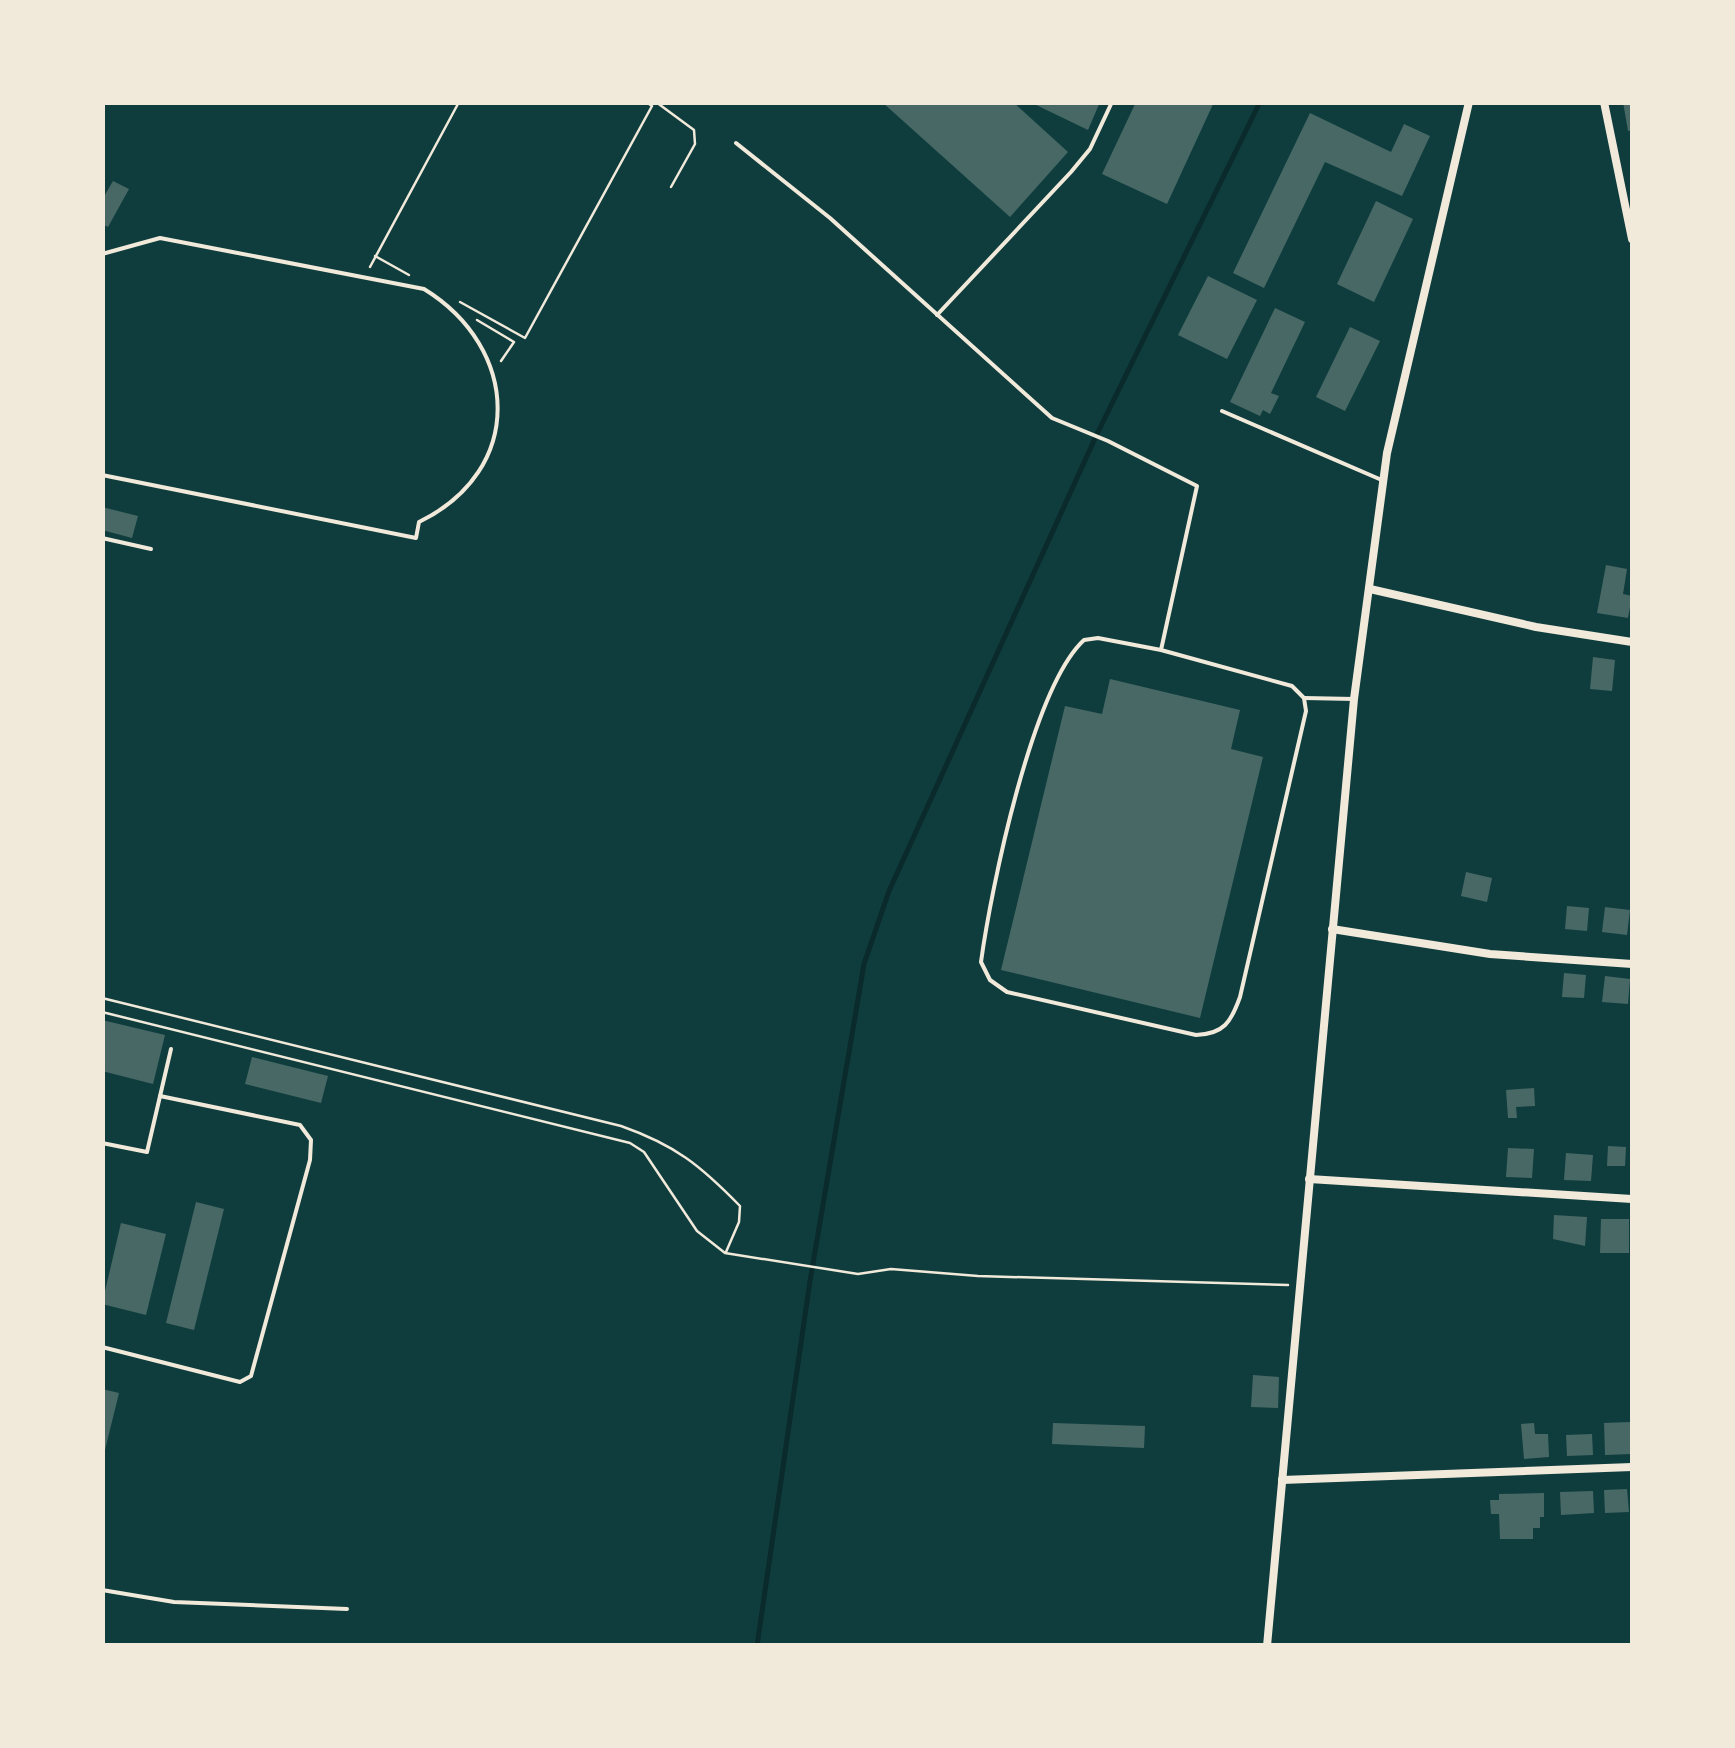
<svg xmlns="http://www.w3.org/2000/svg" width="1735" height="1748" font-family="Ubuntu,sans-serif">
<style>
.lines{fill:none;stroke-linecap:round;stroke-linejoin:round}
.stream{stroke:#0a2a2b;stroke-width:5}
.building{fill:#486865}
.path{stroke:#f1e9da;stroke-width:2.5}
.service{stroke:#f1e9da;stroke-width:4}
.minor{stroke:#f1e9da;stroke-width:8}
</style>
<rect width="100%" height="100%" fill="#0f3d3e"/>
<g class="lines">
<polyline class="stream" points="757,1646 810,1281 864,964 889,891 1097,434 1260,102"/>
</g>
<g class="building">
<polygon points="882,102 1013,102 1068,152 1010,217"/>
<polygon points="1030,102 1100,102 1088,130"/>
<polygon points="1136,102 1214,102 1167,204 1102,174"/>
<polygon points="1623,102 1632,102 1632,130 1628,131"/>
<polygon points="1310,113 1391,152 1404,124 1430,136 1402,196 1325,162 1264,288 1233,273"/>
<polygon points="113,181 129,189 108,227 102,224 102,200"/>
<polygon points="1376,201 1413,219 1374,302 1337,284"/>
<polygon points="1208,276 1257,300 1227,359 1178,335"/>
<polygon points="1275,308 1305,322 1271,393 1279,396 1270,414 1263,410 1260,416 1230,402"/>
<polygon points="1350,327 1380,341 1345,411 1316,397"/>
<polygon points="102,507 138,516 132,538 102,530"/>
<polygon points="1606,565 1627,569 1623,594 1632,596 1628,618 1597,613"/>
<polygon points="1593,657 1615,660 1612,691 1590,689"/>
<polygon points="1110,679 1240,710 1231,749 1263,757 1200,1018 1001,970 1065,706 1102,714"/>
<polygon points="1466,872 1492,878 1487,902 1461,896"/>
<polygon points="1567,906 1589,908 1587,931 1565,929"/>
<polygon points="1605,907 1630,910 1627,935 1602,932"/>
<polygon points="1564,973 1586,975 1584,998 1562,997"/>
<polygon points="1605,976 1630,979 1628,1004 1602,1002"/>
<polygon points="102,1020 165,1035 153,1084 102,1071"/>
<polygon points="252,1057 328,1076 321,1103 245,1084"/>
<polygon points="1534,1088 1535,1106 1516,1107 1517,1118 1508,1118 1506,1090"/>
<polygon points="1608,1146 1626,1147 1625,1166 1607,1166"/>
<polygon points="1508,1148 1534,1149 1532,1178 1506,1177"/>
<polygon points="1566,1153 1593,1155 1591,1181 1564,1180"/>
<polygon points="196,1202 224,1209 194,1330 166,1323"/>
<polygon points="1554,1215 1587,1217 1585,1246 1553,1239"/>
<polygon points="1601,1219 1629,1219 1629,1253 1600,1253"/>
<polygon points="121,1223 166,1234 146,1315 102,1304"/>
<polygon points="1253,1375 1279,1377 1278,1408 1251,1407"/>
<polygon points="102,1389 119,1393 104,1454 102,1453"/>
<polygon points="1630,1422 1631,1454 1605,1455 1604,1423"/>
<polygon points="1053,1423 1145,1426 1144,1448 1052,1444"/>
<polygon points="1534,1423 1535,1434 1548,1434 1549,1457 1524,1459 1521,1424"/>
<polygon points="1592,1434 1593,1455 1567,1456 1566,1435"/>
<polygon points="1627,1489 1629,1512 1605,1513 1604,1490"/>
<polygon points="1593,1491 1594,1513 1561,1515 1560,1492"/>
<polygon points="1544,1493 1544,1517 1540,1517 1540,1528 1533,1528 1533,1539 1500,1539 1499,1514 1491,1514 1490,1500 1499,1500 1499,1494"/>
</g>
<g class="lines">
<g class="path">
<polyline points="656,102 694,130 695,144 671,187"/>
<polyline points="375,256 409,275"/>
<polyline points="370,267 459,102"/>
<polyline points="460,302 525,338 652,106 646,102"/>
<polyline points="477,320 514,342 501,361"/>
<path d="M102,998L621,1126C675,1145 700,1165 740,1206L739,1222L726,1252"/>
<polyline points="102,1012 630,1143 644,1152 697,1231 725,1253 858,1274 891,1269 978,1276 1288,1285"/>
</g>
<g class="service">
<path d="M736,143L830,218L1052,418L1108,441L1197,486L1161,650L1098,638L1084,640C1032,688 991,889 981,962L990,980L1007,992L1196,1035C1224,1034 1231,1022 1240,997L1306,711L1304,698L1292,686L1161,650"/>
<path d="M102,254L160,238L424,289C520,348 526,470 419,522L416,538L102,475"/>
<polyline points="937,315 1071,172 1090,149 1112,102"/>
<polyline points="1222,411 1384,481"/>
<polyline points="102,538 151,549"/>
<polyline points="1304,698 1354,699"/>
<polyline points="102,1143 147,1152 171,1049"/>
<polyline points="102,1347 240,1382 251,1376 310,1160 311,1140 300,1125 160,1096"/>
<polyline points="102,1590 174,1602 347,1609"/>
</g>
<g class="minor">
<polyline points="1604,102 1632,239"/>
<polyline points="1370,589 1536,627 1632,642"/>
<polyline points="1332,929 1490,954 1632,964"/>
<polyline points="1309,1179 1632,1199"/>
<polyline points="1282,1480 1632,1467"/>
<polyline points="1267,1646 1354,699 1387,453 1469,102"/>
</g>
</g>
<rect width="1735" height="1748" fill="none" stroke="#f1e9da" stroke-width="210"/>
</svg>
